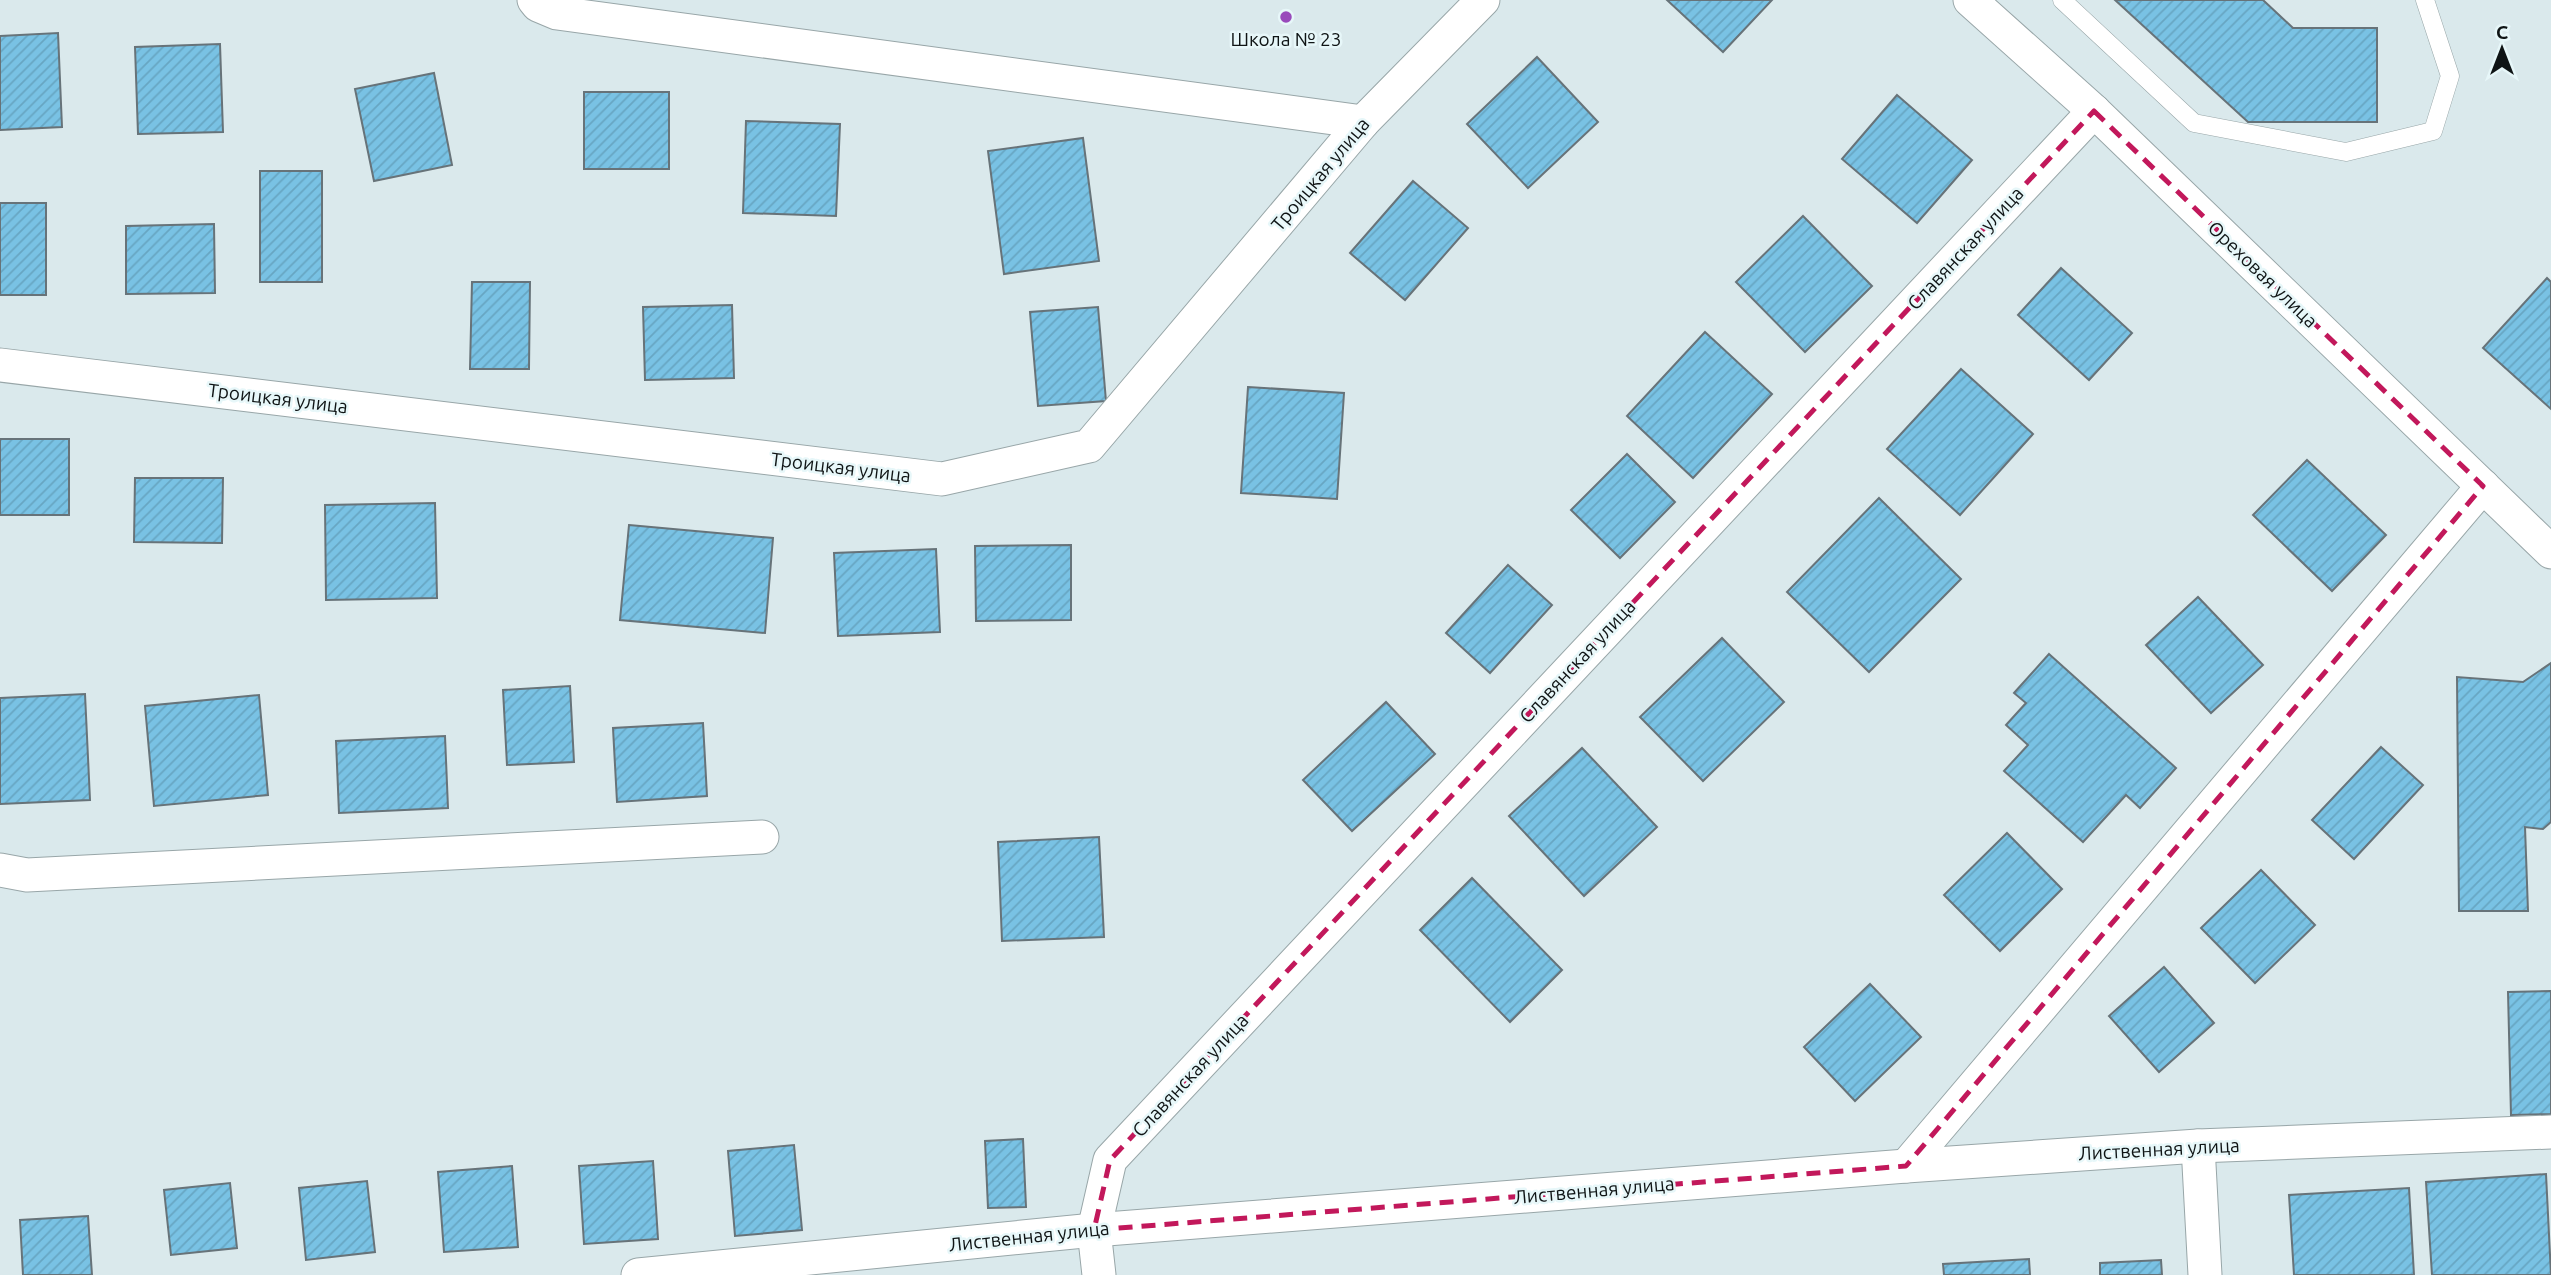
<svg xmlns="http://www.w3.org/2000/svg" width="2551" height="1275" font-family="Ubuntu,sans-serif">
<style>
.building{fill:url(#building-hatch);stroke:#677379;stroke-width:2}
.lines{fill:none;stroke-linecap:round;stroke-linejoin:round}
.lane-casing{stroke:#98a6a8;stroke-width:19}
.street-casing{stroke:#98a6a8;stroke-width:35}
.lane{stroke:#fff;stroke-width:18}
.street{stroke:#fff;stroke-width:33}
.marked{fill:none;stroke:#c2185b;stroke-width:5;stroke-dasharray:14 9;stroke-linejoin:round}
.poi-dot{fill:#994abb;stroke:#e7f7f9;stroke-width:2.5}
.labels{text-anchor:middle;stroke-width:5;stroke-linejoin:round;paint-order:stroke}
.poi-label{font-size:19px;fill:#0f1415;stroke:#e7f7f9}
.street-label{font-size:19px;fill:#0f1415;stroke:#e7f7f9}
</style>
<defs>
<pattern id="building-hatch" width="6" height="6" patternUnits="userSpaceOnUse" patternTransform="scale(1.75)"><rect width="6" height="6" fill="#79c2e4"/><path d="M-1 1l2-2M0 6l6-6M5 7l2-2" fill="none" stroke="#67a6c3"/></pattern>
</defs>
<rect width="100%" height="100%" fill="#dae9ec"/>
<g class="building">
<polygon points="1667,0 1772,0 1723,52"/>
<polygon points="2115,0 2263,0 2293,28 2377,28 2377,122 2248,122"/>
<polygon points="58,33 62,127 0,130 0,36"/>
<polygon points="220,44 223,132 138,134 135,47"/>
<polygon points="1537,57 1598,122 1528,188 1467,124"/>
<polygon points="434,73 452,165 374,181 355,89"/>
<rect x="584" y="92" width="85" height="77"/>
<polygon points="1897,95 1972,160 1917,223 1842,159"/>
<polygon points="746,121 840,124 836,216 743,213"/>
<polygon points="1083,138 1099,261 1004,274 988,151"/>
<rect x="260" y="171" width="62" height="111"/>
<polygon points="1413,181 1468,228 1405,300 1350,253"/>
<rect x="0" y="203" width="46" height="92"/>
<polygon points="1803,216 1872,286 1805,352 1736,282"/>
<polygon points="214,224 215,293 126,294 126,226"/>
<polygon points="2061,268 2132,333 2089,380 2018,315"/>
<polygon points="2547,278 2551,282 2551,409 2483,348"/>
<polygon points="472,282 530,282 529,369 470,369"/>
<polygon points="732,305 734,378 645,380 643,307"/>
<polygon points="1098,307 1106,401 1038,406 1030,312"/>
<polygon points="1705,332 1772,394 1693,478 1627,416"/>
<polygon points="1961,369 2033,434 1960,515 1887,449"/>
<polygon points="1248,387 1344,393 1337,499 1241,493"/>
<rect x="0" y="439" width="69" height="76"/>
<polygon points="1627,454 1675,502 1620,558 1571,510"/>
<polygon points="2307,460 2386,535 2332,591 2253,515"/>
<polygon points="135,478 223,478 222,543 134,542"/>
<polygon points="1879,498 1961,579 1869,672 1787,592"/>
<polygon points="435,503 437,598 326,600 325,505"/>
<polygon points="629,525 773,538 765,633 620,620"/>
<polygon points="1071,545 1071,620 976,621 975,546"/>
<polygon points="936,549 940,632 838,636 834,553"/>
<polygon points="1508,565 1552,605 1490,673 1446,633"/>
<polygon points="2198,597 2263,665 2211,713 2146,645"/>
<polygon points="1722,638 1784,702 1703,781 1640,717"/>
<polygon points="2049,654 2176,768 2140,808 2126,795 2083,842 2004,771 2028,745 2006,725 2026,703 2014,693"/>
<polygon points="2551,663 2551,822 2543,829 2525,827 2528,911 2459,911 2457,677 2523,682"/>
<polygon points="570,686 574,762 507,765 503,690"/>
<polygon points="85,694 90,800 0,804 0,698"/>
<polygon points="259,695 268,795 154,806 145,706"/>
<polygon points="1386,702 1435,754 1352,831 1303,780"/>
<polygon points="703,723 707,796 617,802 613,728"/>
<polygon points="445,736 448,808 339,813 336,741"/>
<polygon points="2381,747 2423,785 2354,859 2312,820"/>
<polygon points="1582,748 1657,827 1584,896 1509,816"/>
<polygon points="2007,833 2062,889 2000,951 1944,895"/>
<polygon points="1099,837 1104,937 1002,941 998,842"/>
<polygon points="2261,870 2315,925 2255,983 2201,928"/>
<polygon points="1472,878 1562,970 1510,1022 1420,930"/>
<polygon points="2164,967 2214,1023 2159,1072 2109,1016"/>
<polygon points="1870,984 1921,1037 1855,1101 1804,1047"/>
<polygon points="2551,991 2551,1114 2511,1115 2508,992"/>
<polygon points="1023,1139 1026,1207 988,1208 985,1141"/>
<polygon points="794,1145 802,1230 735,1236 728,1151"/>
<polygon points="653,1161 658,1239 584,1244 579,1166"/>
<polygon points="512,1166 518,1247 444,1252 438,1172"/>
<polygon points="2546,1174 2551,1275 2432,1275 2426,1182"/>
<polygon points="367,1181 375,1252 306,1260 299,1188"/>
<polygon points="230,1183 237,1248 171,1255 164,1190"/>
<polygon points="2409,1188 2414,1275 2294,1275 2289,1195"/>
<polygon points="88,1216 92,1275 23,1275 20,1220"/>
<polygon points="2029,1259 2030,1275 1944,1275 1943,1264"/>
<polygon points="2161,1260 2162,1275 2100,1275 2100,1263"/>
</g>
<g class="lines">
<defs>
<polyline id="lane" points="2062,0 2194,123 2346,152 2433,131 2450,76 2425,0"/>
<g id="street">
<polyline points="534,0 538,5 557,13 1363,122"/>
<polyline points="1970,0 2094,111 2551,552"/>
<polyline points="0,365 942,479 1089,446 1363,122 1483,0"/>
<polyline points="0,870 27,875 762,837"/>
<polyline points="2198,1146 2205,1275"/>
<polyline points="1906,1166 2483,486"/>
<polyline points="638,1275 1094,1230 1906,1166 2198,1146 2551,1132"/>
<polyline points="1099,1275 1094,1230 1110,1160 2094,111"/>
</g>
</defs>
<use href="#lane" class="lane-casing"/>
<use href="#street" class="street-casing"/>
<use href="#lane" class="lane"/>
<use href="#street" class="street"/>
</g>
<path class="marked" d="M2094,111L2483,486L1906,1166L1094,1230L1110,1160Z"/>
<circle class="poi-dot" cx="1286" cy="17" r="7"/>
<g class="labels">
<g class="poi-label">
<text x="1286" y="46">Школа № 23</text>
</g>
<g class="street-label">
<text transform="translate(1320 174) rotate(-50)" y="7">Троицкая улица</text>
<text transform="translate(1965 248) rotate(-47)" y="7">Славянская улица</text>
<text transform="translate(2263 274) rotate(44)" y="7">Ореховая улица</text>
<text transform="translate(278 398) rotate(7)" y="7">Троицкая улица</text>
<text transform="translate(841 467) rotate(7)" y="7">Троицкая улица</text>
<text transform="translate(1577 661) rotate(-47)" y="7">Славянская улица</text>
<text transform="translate(1190 1075) rotate(-47)" y="7">Славянская улица</text>
<text transform="translate(2159 1149) rotate(-3)" y="7">Лиственная улица</text>
<text transform="translate(1594 1190) rotate(-5)" y="7">Лиственная улица</text>
<text transform="translate(1029 1236) rotate(-6)" y="7">Лиственная улица</text>
</g>
</g>
<g transform="translate(2502 49)" stroke="#e7f7f9" stroke-width="5" paint-order="stroke">
<path d="M0-5L12 26L0 18L-12 26Z" fill="#0f1415"/>
<text y="-10" font-size="19" font-weight="bold" text-anchor="middle" fill="#0f1415">С</text>
</g>
</svg>
